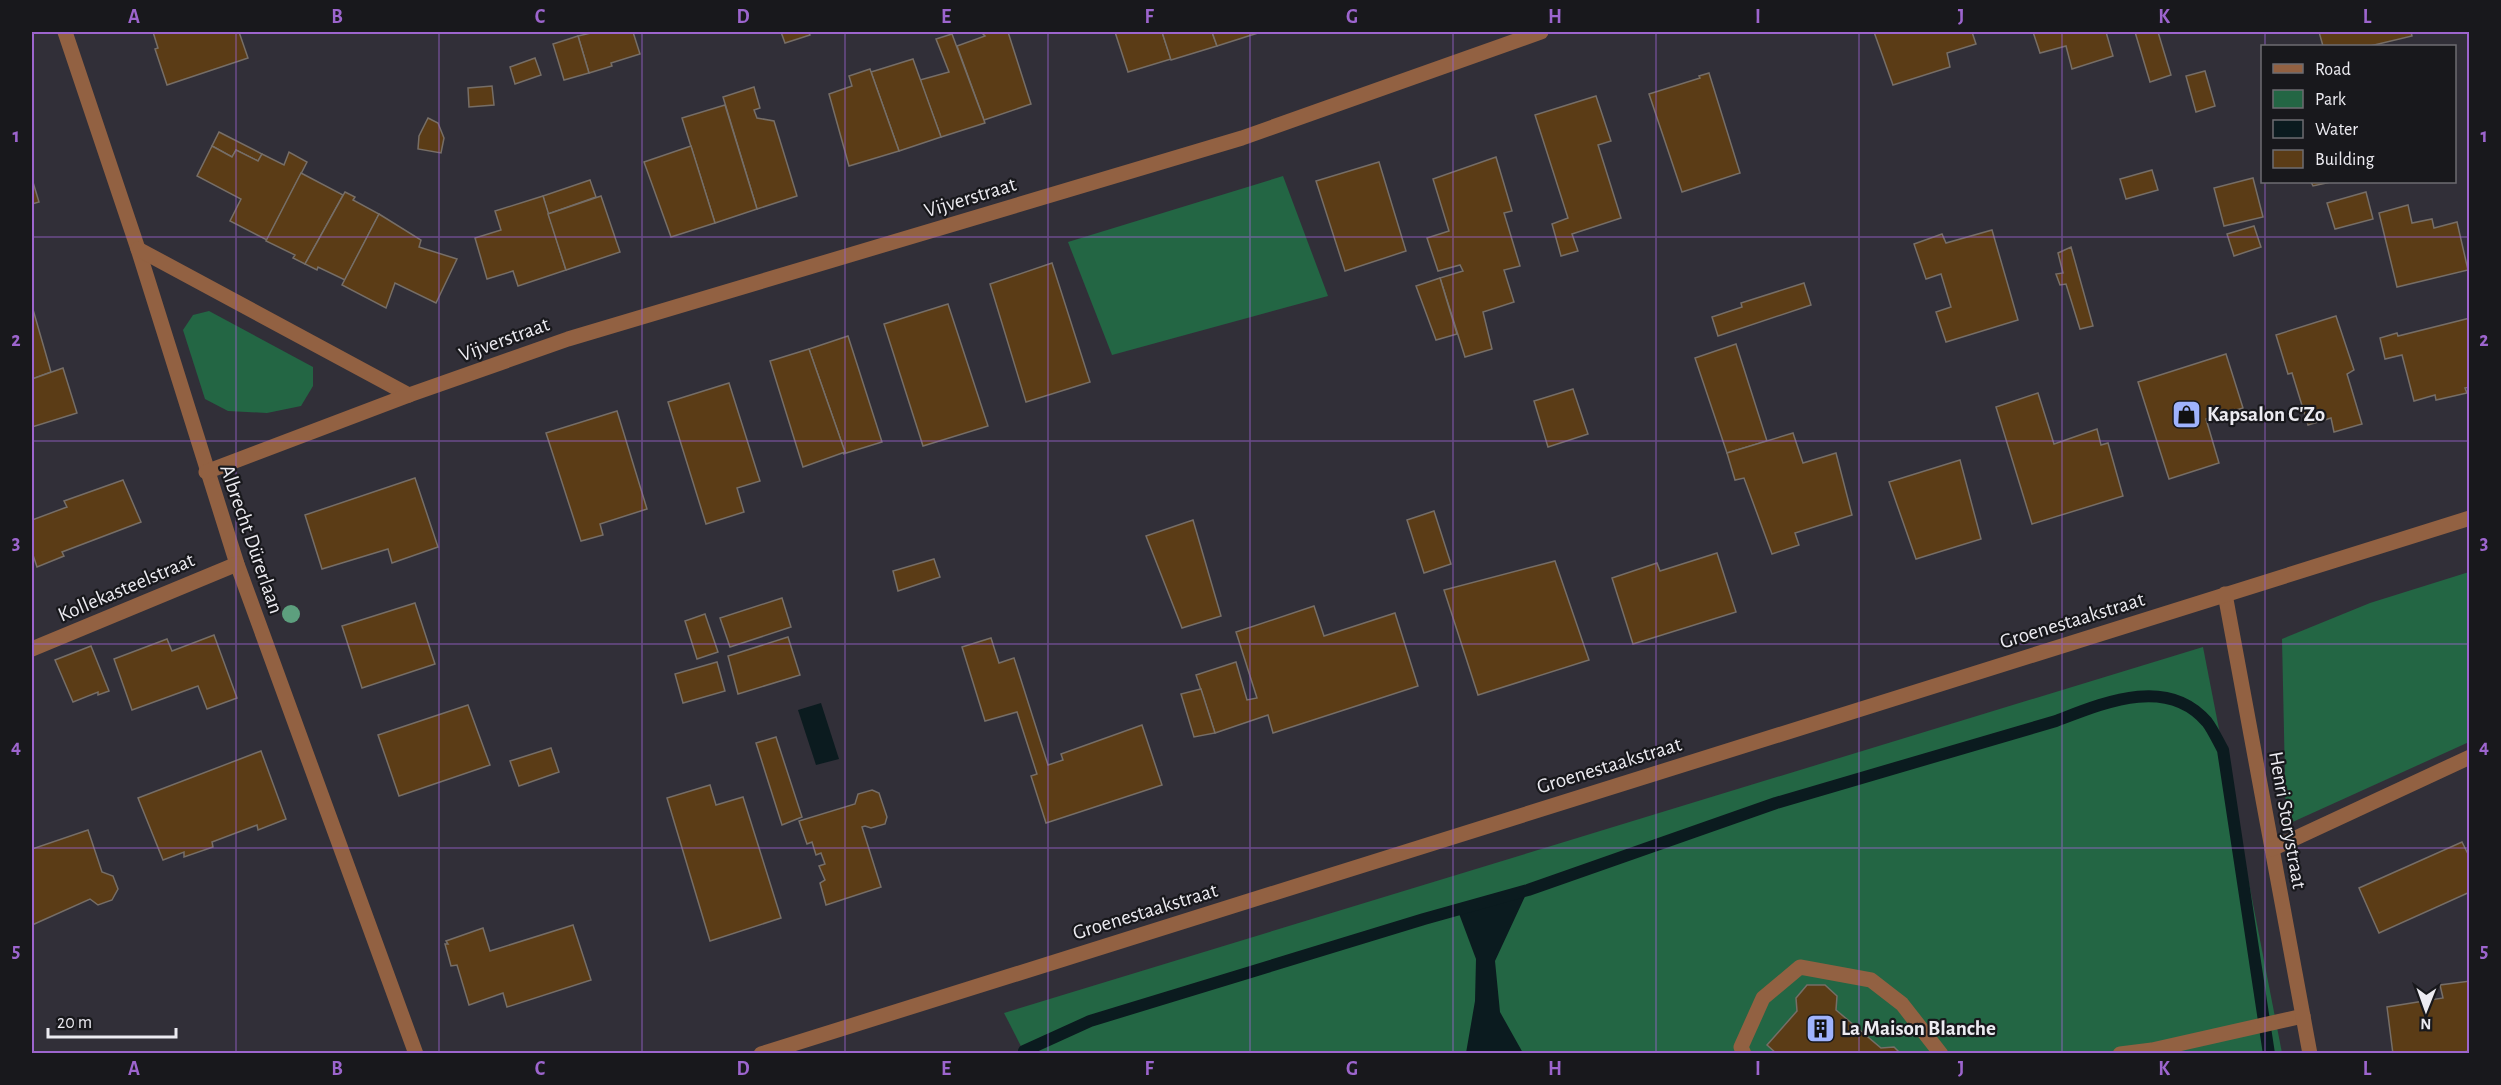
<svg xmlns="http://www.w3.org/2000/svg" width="2501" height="1085" font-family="'Alegreya Sans',sans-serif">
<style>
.green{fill:#236644}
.water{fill:#0b1b1f}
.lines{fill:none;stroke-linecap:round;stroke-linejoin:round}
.stream{stroke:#0b1b1f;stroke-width:12}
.building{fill:#5b3c16;stroke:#766e67;stroke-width:1.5}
.service{stroke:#926142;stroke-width:15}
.minor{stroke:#926142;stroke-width:15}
.tertiary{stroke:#926142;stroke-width:15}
.tree{fill:#5d9f7e}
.grid{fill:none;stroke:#9d65ce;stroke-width:1.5;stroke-opacity:0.55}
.labels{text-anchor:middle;stroke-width:4.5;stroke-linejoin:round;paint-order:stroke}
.street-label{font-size:21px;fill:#ecebf1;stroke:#18181c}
.poi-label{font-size:21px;font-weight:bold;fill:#ecebf1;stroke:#18181c;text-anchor:start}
.neatline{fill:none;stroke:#9d65ce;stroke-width:2}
.grid-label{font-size:20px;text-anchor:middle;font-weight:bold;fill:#9d65ce}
</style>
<rect width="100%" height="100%" fill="#312f38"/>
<g class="green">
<polygon points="1283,176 1328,296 1112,355 1068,242"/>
<polygon points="209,311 313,367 313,386 301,406 267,413 228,411 205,399 183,330 193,315"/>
<polygon points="2469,572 2469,742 2286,825 2282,639 2370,603"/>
<polygon points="2203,647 2282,1053 1025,1054 1004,1013"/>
</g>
<g class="water">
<polygon points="821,703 839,759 816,765 798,710"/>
<polygon points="1528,890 1495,961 1500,1012 1523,1053 1466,1053 1475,1001 1476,959 1458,911"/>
</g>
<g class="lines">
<path class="stream" d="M1024,1051L1090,1021L1424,919L1528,890L1776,803L2056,721C2103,703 2167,675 2207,722C2213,730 2218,741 2223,750L2269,1054"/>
</g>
<g class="building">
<polygon points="153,32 239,32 248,58 167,85 155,49 158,48"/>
<polygon points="595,32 633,32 640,54 611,63 612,66 589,73 578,36"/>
<polygon points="781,32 809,32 810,35 785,43"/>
<polygon points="981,32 1008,32 1031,104 984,120 957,46 985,36"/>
<polygon points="1115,32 1162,32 1171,59 1128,72"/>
<polygon points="1162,32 1212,32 1217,46 1171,60"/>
<polygon points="1212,32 1261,32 1217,46"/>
<polygon points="1874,32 1972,32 1976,44 1947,53 1950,67 1893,85"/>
<polygon points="2033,32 2106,32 2113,56 2072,69 2066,46 2040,53"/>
<polygon points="2135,32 2158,32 2171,75 2150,82"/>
<polygon points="2319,32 2411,32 2412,36 2370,46 2323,46"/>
<polygon points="952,34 985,123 941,137 920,80 949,72 936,39"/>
<polygon points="578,36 589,73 564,80 553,44"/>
<polygon points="535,58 541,75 515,84 510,67"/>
<polygon points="913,59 941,137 899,151 871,72"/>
<polygon points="870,69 899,151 849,166 829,94 852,86 849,76"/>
<polygon points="2205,71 2215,106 2196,112 2186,76"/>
<polygon points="1709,73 1740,173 1682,192 1649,94 1700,78 1699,76"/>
<polygon points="492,86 494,105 469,107 468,88"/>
<polygon points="754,87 760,108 754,110 757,118 774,121 797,196 757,209 723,97"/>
<polygon points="1596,96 1611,141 1598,145 1621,218 1572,234 1578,251 1561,256 1552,224 1568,218 1535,115"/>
<polygon points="725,105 757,209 715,223 682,118"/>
<polygon points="428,118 438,123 444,138 441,153 418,149 419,136"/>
<polygon points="219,132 262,154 258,161 236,150 232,157 212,146"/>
<polygon points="212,146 232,157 236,150 258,161 262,154 284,165 289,152 307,162 267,240 230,221 241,199 197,176"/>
<polygon points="691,146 715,223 671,237 644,162"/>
<polygon points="1496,157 1512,211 1504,213 1520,266 1504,270 1514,302 1483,312 1492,349 1465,357 1440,278 1463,271 1460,265 1438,271 1427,238 1449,231 1433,179"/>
<polygon points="1379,162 1406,251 1345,271 1316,181"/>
<polygon points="2152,170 2158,190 2126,199 2120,179"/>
<polygon points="301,173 343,195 305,264 293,258 295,255 266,241"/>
<polygon points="2253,178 2263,217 2224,226 2214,188"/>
<polygon points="32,179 39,202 32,204"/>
<polygon points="590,180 596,197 548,214 543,196"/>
<polygon points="2311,182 2331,182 2313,186"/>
<polygon points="345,192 355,197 353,200 379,214 345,280 318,267 317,270 305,264"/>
<polygon points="2366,192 2373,219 2335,229 2327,203"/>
<polygon points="543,196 566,270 518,286 513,271 487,279 475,238 501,230 495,211"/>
<polygon points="601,196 620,252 566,270 548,214"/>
<polygon points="2408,205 2412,223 2432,219 2434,228 2457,222 2468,270 2397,287 2379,213"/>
<polygon points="379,214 421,240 419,247 457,259 436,303 395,283 386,308 342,285"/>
<polygon points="2254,226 2261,247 2234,256 2227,234"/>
<polygon points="1992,230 2018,320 1946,342 1936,312 1951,307 1941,274 1926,279 1914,244 1942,234 1946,243"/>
<polygon points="2071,247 2093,326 2080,329 2066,284 2060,285 2056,274 2063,273 2058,253"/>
<polygon points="1052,263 1090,382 1026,402 990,284"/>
<polygon points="1440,278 1457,334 1436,340 1416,286"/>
<polygon points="1804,283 1811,305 1718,336 1712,317 1742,307 1741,303"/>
<polygon points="948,304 988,426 923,446 884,324"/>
<polygon points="32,306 51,372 32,379"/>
<polygon points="2336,316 2354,370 2347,374 2362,424 2334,432 2331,418 2308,425 2292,373 2288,374 2276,335"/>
<polygon points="2470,318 2470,387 2465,388 2467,393 2436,400 2435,395 2414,401 2402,355 2385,359 2380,338 2397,333 2398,336"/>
<polygon points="848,336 882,442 843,454 845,452 809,349"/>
<polygon points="1736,344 1767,441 1727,453 1695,358"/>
<polygon points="809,349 845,452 803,467 770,361"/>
<polygon points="2226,354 2243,408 2206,419 2219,463 2169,479 2138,382"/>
<polygon points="63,368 77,413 32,427 32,379"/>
<polygon points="729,383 760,481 737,488 744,512 706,524 668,402"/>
<polygon points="1573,389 1588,434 1548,447 1534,401"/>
<polygon points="2038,393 2054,444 2097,429 2101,445 2108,443 2123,496 2032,524 1996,407"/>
<polygon points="617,411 647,509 600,524 603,535 581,541 546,433"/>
<polygon points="1793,433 1803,463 1836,453 1852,515 1795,533 1799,545 1772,554 1744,478 1735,480 1727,453"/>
<polygon points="1960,460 1981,539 1916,559 1889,482"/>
<polygon points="415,478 438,547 392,563 388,549 322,569 305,515"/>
<polygon points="123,480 141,522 62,552 64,556 37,567 32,552 32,520 67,507 64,501"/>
<polygon points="1434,511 1451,564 1424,573 1407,520"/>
<polygon points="1193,520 1221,616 1182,628 1146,536"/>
<polygon points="1717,553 1736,612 1633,644 1612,578 1657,563 1660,571"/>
<polygon points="934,559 940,577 898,591 893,571"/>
<polygon points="1555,561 1589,660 1478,695 1444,590"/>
<polygon points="782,598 791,627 730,647 720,618"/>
<polygon points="415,603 435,664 362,688 342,626"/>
<polygon points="1314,606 1324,636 1395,613 1418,686 1273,733 1268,715 1215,733 1196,675 1236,662 1247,700 1257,698 1236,632"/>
<polygon points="705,614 718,652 697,659 685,621"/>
<polygon points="214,635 237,698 207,709 198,686 132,710 114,659 167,639 172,651"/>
<polygon points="788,637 800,675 738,694 728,656"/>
<polygon points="991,638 999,663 1014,658 1048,765 1063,760 1061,754 1142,725 1162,785 1046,823 1031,776 1037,774 1017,712 985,721 962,647"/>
<polygon points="91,646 109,691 98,695 98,692 73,702 55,660"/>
<polygon points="717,662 725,691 683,703 675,674"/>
<polygon points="1201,689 1215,733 1194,737 1181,694"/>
<polygon points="468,705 490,765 399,796 378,735"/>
<polygon points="776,737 802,817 782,825 756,743"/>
<polygon points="551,748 559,772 519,786 510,761"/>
<polygon points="261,751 286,819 258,830 257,825 212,842 213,847 184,857 184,852 163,860 138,798"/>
<polygon points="710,785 716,805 743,797 781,918 710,941 667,798"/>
<polygon points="872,790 879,793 887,817 885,824 871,828 865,826 862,827 881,887 826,905 820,883 825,880 819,866 825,864 821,853 816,855 812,842 807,844 799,821 855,804 858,794"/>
<polygon points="88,830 102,872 113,876 118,889 112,900 98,905 90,899 32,925 32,849"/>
<polygon points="2462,842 2470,858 2470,892 2379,933 2359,888"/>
<polygon points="573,925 591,980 507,1007 503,993 469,1005 457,965 451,966 445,944 448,944 446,941 483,928 490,951"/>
<polygon points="2470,981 2470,1051 2448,1054 2393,1054 2387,1007 2443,998 2440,985"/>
<polygon points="1807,985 1825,985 1837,996 1836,1010 1881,1048 1894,1047 1901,1054 1777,1054 1767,1045 1797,1011 1796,998"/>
</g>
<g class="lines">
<g class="service">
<polyline points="1744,1054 1741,1047 1763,998 1800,967 1871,980 1902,1004 1941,1054"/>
<polyline points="2120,1054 2152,1050 2303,1016"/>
</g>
<g class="minor">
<polyline points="65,32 138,249 237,564 416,1054"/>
<polyline points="138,249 409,395"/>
<polyline points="206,472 409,395 568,339 1242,138 1541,32"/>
<polyline points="2225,594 2310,1054"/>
<polyline points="32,649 237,564"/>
<polyline points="2272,849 2470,757"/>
</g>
<polyline class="tertiary" points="761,1054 2470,518"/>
</g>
<circle class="tree" cx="291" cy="614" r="9"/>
<path class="grid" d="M236,32V1054M439,32V1054M642,32V1054M845,32V1054M1048,32V1054M1250,32V1054M1453,32V1054M1656,32V1054M1859,32V1054M2062,32V1054M2265,32V46M2265,182V1054M32,237H2470M32,441H2470M32,644H2470M32,848H2470"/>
<defs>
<symbol id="shop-square" viewBox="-11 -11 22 22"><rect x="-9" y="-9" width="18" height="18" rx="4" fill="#9fb3fd" stroke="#18181c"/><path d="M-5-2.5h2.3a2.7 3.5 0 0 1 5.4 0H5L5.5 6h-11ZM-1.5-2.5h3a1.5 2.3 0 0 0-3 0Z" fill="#111"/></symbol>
<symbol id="building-square" viewBox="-11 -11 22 22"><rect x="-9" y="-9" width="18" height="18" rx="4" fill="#9fb3fd" stroke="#18181c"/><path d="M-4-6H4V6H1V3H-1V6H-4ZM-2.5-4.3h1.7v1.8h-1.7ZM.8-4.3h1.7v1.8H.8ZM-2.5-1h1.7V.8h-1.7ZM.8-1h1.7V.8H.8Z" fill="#111"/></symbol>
</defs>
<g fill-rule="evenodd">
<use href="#shop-square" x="2170" y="398" width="33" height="33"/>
<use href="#building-square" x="1804" y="1012" width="33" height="33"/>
</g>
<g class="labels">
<g class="street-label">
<text transform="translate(970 197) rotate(-17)" y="7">Vijverstraat</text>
<text transform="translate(504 339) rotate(-20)" y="7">Vijverstraat</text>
<text transform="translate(252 539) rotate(71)" y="7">Albrecht Dürerlaan</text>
<text transform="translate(126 587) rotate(-23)" y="7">Kollekasteelstraat</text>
<text transform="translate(2072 620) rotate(-17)" y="7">Groenestaakstraat</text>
<text transform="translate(1609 765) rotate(-17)" y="7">Groenestaakstraat</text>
<text transform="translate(2288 820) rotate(80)" y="7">Henri Storystraat</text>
<text transform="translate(1145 911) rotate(-17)" y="7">Groenestaakstraat</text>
</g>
<g class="poi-label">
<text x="2207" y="421">Kapsalon C'Zo</text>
<text x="1841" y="1035">La Maison Blanche</text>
</g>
</g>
<rect width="2501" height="1085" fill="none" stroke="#18181c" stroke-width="66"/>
<rect x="2261" y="45" width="195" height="138" fill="#18181c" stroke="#6d6c71" stroke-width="1.5"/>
<rect x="2273" y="64" width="30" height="9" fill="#926142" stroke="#6d6c71" stroke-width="1.5"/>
<text x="2315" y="75" font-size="18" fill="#ecebf1">Road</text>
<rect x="2273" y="90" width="30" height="18" fill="#236644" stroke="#6d6c71" stroke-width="1.5"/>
<text x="2315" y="105" font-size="18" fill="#ecebf1">Park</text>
<rect x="2273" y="120" width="30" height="18" fill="#0b1b1f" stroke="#6d6c71" stroke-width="1.5"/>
<text x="2315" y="135" font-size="18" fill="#ecebf1">Water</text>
<rect x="2273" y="150" width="30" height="18" fill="#5b3c16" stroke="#6d6c71" stroke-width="1.5"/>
<text x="2315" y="165" font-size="18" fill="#ecebf1">Building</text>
<g transform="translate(2426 1010) rotate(181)" stroke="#18181c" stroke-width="4.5" paint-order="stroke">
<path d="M0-4.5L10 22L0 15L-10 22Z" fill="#ecebf1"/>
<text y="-9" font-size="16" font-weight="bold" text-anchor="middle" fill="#ecebf1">N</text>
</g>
<path d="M48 1028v9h128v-9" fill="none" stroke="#ecebf1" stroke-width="3"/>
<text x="57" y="1028" font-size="18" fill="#ecebf1" stroke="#18181c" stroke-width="4.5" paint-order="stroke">20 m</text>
<rect x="33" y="33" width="2435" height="1019" class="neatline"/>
<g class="grid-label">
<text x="134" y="23">A</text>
<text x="337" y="23">B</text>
<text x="540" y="23">C</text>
<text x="743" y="23">D</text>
<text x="946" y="23">E</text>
<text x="1149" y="23">F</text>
<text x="1352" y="23">G</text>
<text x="1555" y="23">H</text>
<text x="1758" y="23">I</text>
<text x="1961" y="23">J</text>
<text x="2164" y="23">K</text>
<text x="2367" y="23">L</text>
<text x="16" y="142">1</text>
<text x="2484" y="142">1</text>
<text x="16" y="346">2</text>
<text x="2484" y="346">2</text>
<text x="16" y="549">3</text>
<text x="2484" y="549">3</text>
<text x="16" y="753">4</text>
<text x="2484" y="753">4</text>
<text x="16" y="957">5</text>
<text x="2484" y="957">5</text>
<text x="134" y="1075">A</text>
<text x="337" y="1075">B</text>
<text x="540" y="1075">C</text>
<text x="743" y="1075">D</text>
<text x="946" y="1075">E</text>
<text x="1149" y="1075">F</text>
<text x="1352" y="1075">G</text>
<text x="1555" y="1075">H</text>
<text x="1758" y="1075">I</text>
<text x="1961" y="1075">J</text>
<text x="2164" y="1075">K</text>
<text x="2367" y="1075">L</text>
</g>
</svg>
